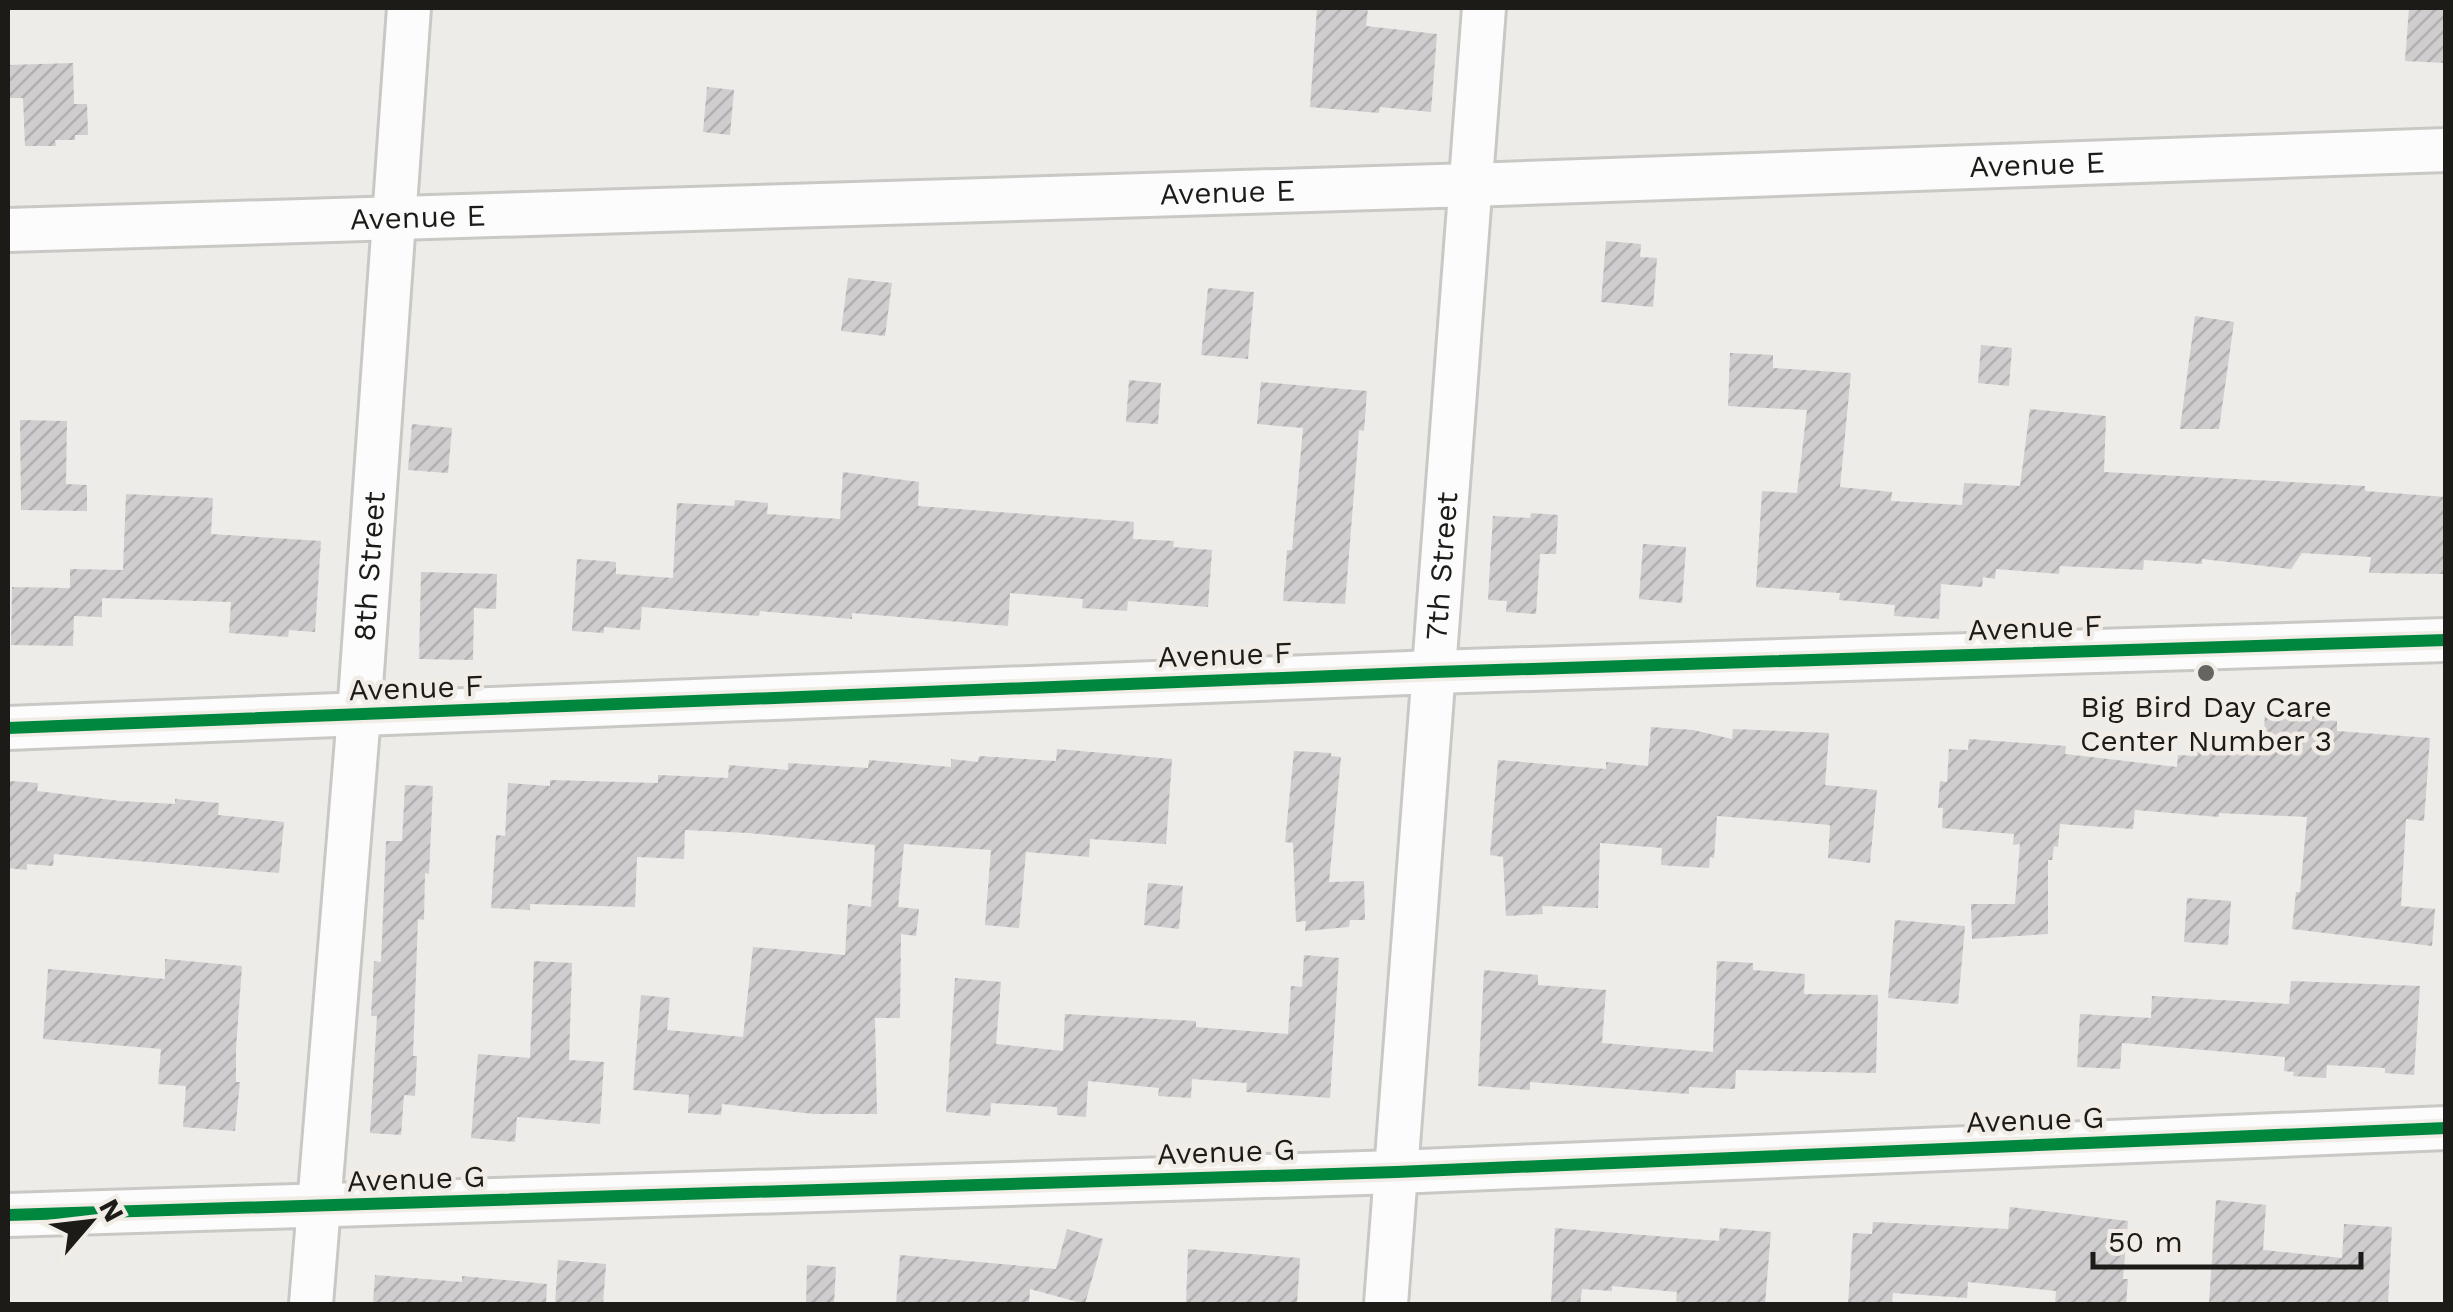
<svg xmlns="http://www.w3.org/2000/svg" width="2453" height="1312" font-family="'Work Sans',sans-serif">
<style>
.building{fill:url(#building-hatch)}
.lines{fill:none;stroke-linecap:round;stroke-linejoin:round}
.street-casing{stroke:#c9c8c5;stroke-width:48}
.street{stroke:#fcfcfc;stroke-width:42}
.cycleway-casing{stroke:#f1ede6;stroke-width:19}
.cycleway{stroke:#00873e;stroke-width:12}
.poi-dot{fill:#666461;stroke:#f1ede6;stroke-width:4}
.labels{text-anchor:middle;stroke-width:9;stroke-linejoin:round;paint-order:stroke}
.street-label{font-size:30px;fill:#1c1b18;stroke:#f1ede6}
.poi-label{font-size:30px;fill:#1c1b18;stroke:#f1ede6}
</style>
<defs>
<pattern id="building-hatch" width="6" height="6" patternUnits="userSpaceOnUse" patternTransform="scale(2.5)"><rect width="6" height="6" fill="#cfcdce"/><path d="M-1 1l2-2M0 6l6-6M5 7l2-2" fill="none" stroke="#b1afb0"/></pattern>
</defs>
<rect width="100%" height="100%" fill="#eeece9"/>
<g class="building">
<polygon points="1317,8 1368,8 1366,26 1437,34 1431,112 1380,107 1379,113 1310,107"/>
<polygon points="2409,8 2446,8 2446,63 2405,61"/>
<polygon points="73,63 74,104 87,104 88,135 75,135 75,140 55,140 56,146 25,146 23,98 8,98 8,65"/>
<polygon points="707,87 734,90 730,135 703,132"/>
<polygon points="1606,241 1641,244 1640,257 1657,258 1653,307 1601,302"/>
<polygon points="848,278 892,283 885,336 841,331"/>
<polygon points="1208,288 1254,292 1248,359 1201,355"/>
<polygon points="2195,316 2234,322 2219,429 2180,429"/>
<polygon points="1981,345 2012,348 2009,386 1978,383"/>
<polygon points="1730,353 1773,355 1773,368 1851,373 1840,487 1892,492 1891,501 1962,505 1964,483 2020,486 2030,409 2106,416 2104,472 2365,486 2365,491 2446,497 2446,574 2369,573 2371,557 2302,553 2291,569 2202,559 2202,564 2144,560 2143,570 2060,566 2059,574 1996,569 1995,579 1983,577 1982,587 1941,584 1939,619 1894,616 1895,605 1839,600 1840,593 1756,587 1762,491 1797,493 1807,410 1728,406"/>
<polygon points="1129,380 1161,383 1158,424 1126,422"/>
<polygon points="1261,382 1367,391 1364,431 1359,430 1345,604 1283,601 1287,550 1292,550 1303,428 1257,424"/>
<polygon points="20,420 67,421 66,484 87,485 87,511 21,510"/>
<polygon points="412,424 452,428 448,473 408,470"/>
<polygon points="843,472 919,482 918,506 1134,522 1133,539 1174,541 1173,547 1212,550 1208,607 1128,601 1127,611 1082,608 1083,599 1010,593 1008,626 852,613 852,619 760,611 759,616 642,607 640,630 604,627 604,633 572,631 577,559 616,562 616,574 673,578 677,503 734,506 735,500 768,503 767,514 840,519"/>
<polygon points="126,494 213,498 211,534 321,541 315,632 289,630 288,637 229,633 231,602 102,598 102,617 74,616 73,646 11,645 12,587 70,588 70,569 123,570"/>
<polygon points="1531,513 1558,515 1556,554 1540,554 1536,614 1506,612 1507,601 1488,600 1493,516 1530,518"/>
<polygon points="1643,544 1686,547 1682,603 1639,599"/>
<polygon points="421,572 497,574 496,609 474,608 473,660 419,659"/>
<polygon points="2265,714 2321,716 2321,720 2337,721 2337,731 2430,738 2424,821 2406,819 2401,906 2435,909 2432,946 2292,929 2296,892 2300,892 2307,817 2219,813 2219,817 2135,810 2133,829 2060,824 2058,847 2054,846 2052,860 2048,860 2048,934 1972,939 1971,904 2015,904 2020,844 2013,845 2014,834 1942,828 1943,808 1938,808 1940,781 1947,782 1949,749 1968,750 1969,739 2066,746 2065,754 2177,767 2178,755 2197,756 2198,744 2263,749"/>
<polygon points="1651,727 1693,730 1732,739 1733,729 1829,733 1825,785 1877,790 1870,863 1828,858 1830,825 1717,816 1714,858 1710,857 1709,868 1661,865 1662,848 1600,843 1598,908 1542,906 1543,914 1506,916 1503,857 1490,855 1498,760 1606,769 1606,762 1648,766"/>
<polygon points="1057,749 1172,759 1166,844 1090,839 1089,857 1026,852 1019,928 985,925 991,850 904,844 898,907 919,909 916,936 901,934 900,1018 875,1018 877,1114 814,1114 722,1104 721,1115 688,1113 689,1095 633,1090 641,995 670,998 667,1030 743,1037 753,947 845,955 848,904 871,907 875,845 749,833 685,830 684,859 637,857 635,907 530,904 530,910 491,908 496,835 505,836 508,783 550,786 550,780 658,783 658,775 728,778 729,765 788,770 788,763 868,768 869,760 951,767 951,759 978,762 979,756 1056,761"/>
<polygon points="1294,751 1331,753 1331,756 1341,757 1329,882 1364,881 1365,920 1350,920 1349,927 1305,931 1306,921 1296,922 1293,843 1285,842"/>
<polygon points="10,781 38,783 37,791 120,801 175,804 175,799 219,803 218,815 284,822 279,873 54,854 53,866 27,864 27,870 8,868"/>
<polygon points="405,785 433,786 429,874 425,873 424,920 418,919 413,1056 417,1056 415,1096 404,1095 401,1135 370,1133 377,1016 371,1016 374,961 381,962 386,841 402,841"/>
<polygon points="1148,883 1183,886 1179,929 1144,925"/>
<polygon points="2187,898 2231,901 2228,945 2184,942"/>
<polygon points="1895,920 1965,926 1958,1004 1888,998"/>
<polygon points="1304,955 1339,958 1330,1098 1246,1092 1247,1083 1192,1079 1191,1098 1158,1096 1159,1088 1088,1081 1086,1117 1057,1115 1057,1107 991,1103 990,1116 946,1112 955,978 1001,982 996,1044 1063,1051 1065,1014 1196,1021 1196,1027 1288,1034 1291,986 1302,987"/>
<polygon points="165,959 242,966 236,1048 236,1082 240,1082 235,1131 183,1127 186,1086 158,1084 161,1049 43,1039 48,969 165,979"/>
<polygon points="534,961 572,963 569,1060 604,1062 600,1124 517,1117 515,1142 471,1138 478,1054 530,1058"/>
<polygon points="1717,961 1753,963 1753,970 1805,974 1804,994 1878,995 1876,1073 1736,1070 1735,1089 1689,1087 1689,1094 1530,1082 1530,1090 1478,1086 1484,970 1538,975 1538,985 1606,990 1602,1043 1713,1052"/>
<polygon points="2291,981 2420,986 2414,1075 2385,1073 2385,1068 2327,1065 2326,1078 2293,1076 2294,1072 2284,1071 2285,1057 2122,1043 2120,1069 2077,1067 2080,1014 2151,1018 2152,996 2289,1004"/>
<polygon points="2216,1200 2266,1205 2263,1250 2342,1258 2344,1224 2392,1227 2388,1304 2209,1304"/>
<polygon points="2010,1207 2128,1221 2123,1279 2128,1279 2126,1304 2055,1304 2056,1291 1968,1282 1967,1298 1893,1293 1892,1304 1848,1304 1853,1233 1872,1234 1873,1222 2008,1229"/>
<polygon points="1555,1228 1719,1241 1720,1228 1771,1232 1765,1304 1676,1304 1677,1292 1612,1286 1612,1291 1582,1289 1580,1304 1551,1304"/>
<polygon points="1067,1229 1103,1239 1085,1304 1030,1289 1029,1304 896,1304 900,1255 1056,1269"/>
<polygon points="1188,1249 1300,1258 1297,1304 1186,1304"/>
<polygon points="558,1260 606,1264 603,1304 555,1304"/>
<polygon points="807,1265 836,1267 834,1304 806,1304"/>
<polygon points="375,1275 462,1282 462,1276 547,1284 546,1304 373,1304"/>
</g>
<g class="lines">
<defs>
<g id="street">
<path id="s1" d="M8,230L1471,185L2446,150"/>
<polyline points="8,728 1434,672 2446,640"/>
<polyline points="8,1215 1396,1172 2446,1128"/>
<path id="s2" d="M311,1304L359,715L409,8"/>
<path id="s3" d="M1386,1304L1484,8"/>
</g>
</defs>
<use href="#street" class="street-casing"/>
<use href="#street" class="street"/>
<defs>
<g id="cycleway">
<polyline points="8,728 1434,672 2446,640"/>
<polyline points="8,1215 1396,1172 2446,1128"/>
</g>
</defs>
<use href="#cycleway" class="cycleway-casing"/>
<use href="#cycleway" class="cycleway"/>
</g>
<circle class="poi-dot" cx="2206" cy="673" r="10"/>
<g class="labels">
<g class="street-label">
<text dy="10" stroke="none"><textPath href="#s1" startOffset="2030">Avenue E</textPath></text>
<text dy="10" stroke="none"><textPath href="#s1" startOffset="1220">Avenue E</textPath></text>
<text dy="10" stroke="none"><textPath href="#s1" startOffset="410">Avenue E</textPath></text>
<text dy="10" stroke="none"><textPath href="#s2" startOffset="740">8th Street</textPath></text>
<text dy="10" stroke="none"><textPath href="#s3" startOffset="740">7th Street</textPath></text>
<text transform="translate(2035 628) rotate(-2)" y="10">Avenue F</text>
<text transform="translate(1225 655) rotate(-2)" y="10">Avenue F</text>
<text transform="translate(416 688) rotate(-2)" y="10">Avenue F</text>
<text transform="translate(2035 1120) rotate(-2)" y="10">Avenue G</text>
<text transform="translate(1226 1152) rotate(-2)" y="10">Avenue G</text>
<text transform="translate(416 1179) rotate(-2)" y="10">Avenue G</text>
</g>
<g class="poi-label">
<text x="2206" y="717">Big Bird Day Care<tspan x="2206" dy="34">Center Number 3</tspan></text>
</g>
</g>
<rect width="2453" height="1312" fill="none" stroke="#1c1b18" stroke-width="20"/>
<g transform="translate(90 1222) rotate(62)" stroke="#f1ede6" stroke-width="8" paint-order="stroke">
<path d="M0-8L18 38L0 25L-18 38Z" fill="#1c1b18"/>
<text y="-15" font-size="28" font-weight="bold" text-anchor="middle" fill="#1c1b18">N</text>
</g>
<path d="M2093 1252v15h268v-15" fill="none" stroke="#1c1b18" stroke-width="5"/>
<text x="2108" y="1252" font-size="30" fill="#1c1b18" stroke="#f1ede6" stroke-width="8" paint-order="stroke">50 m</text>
</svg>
